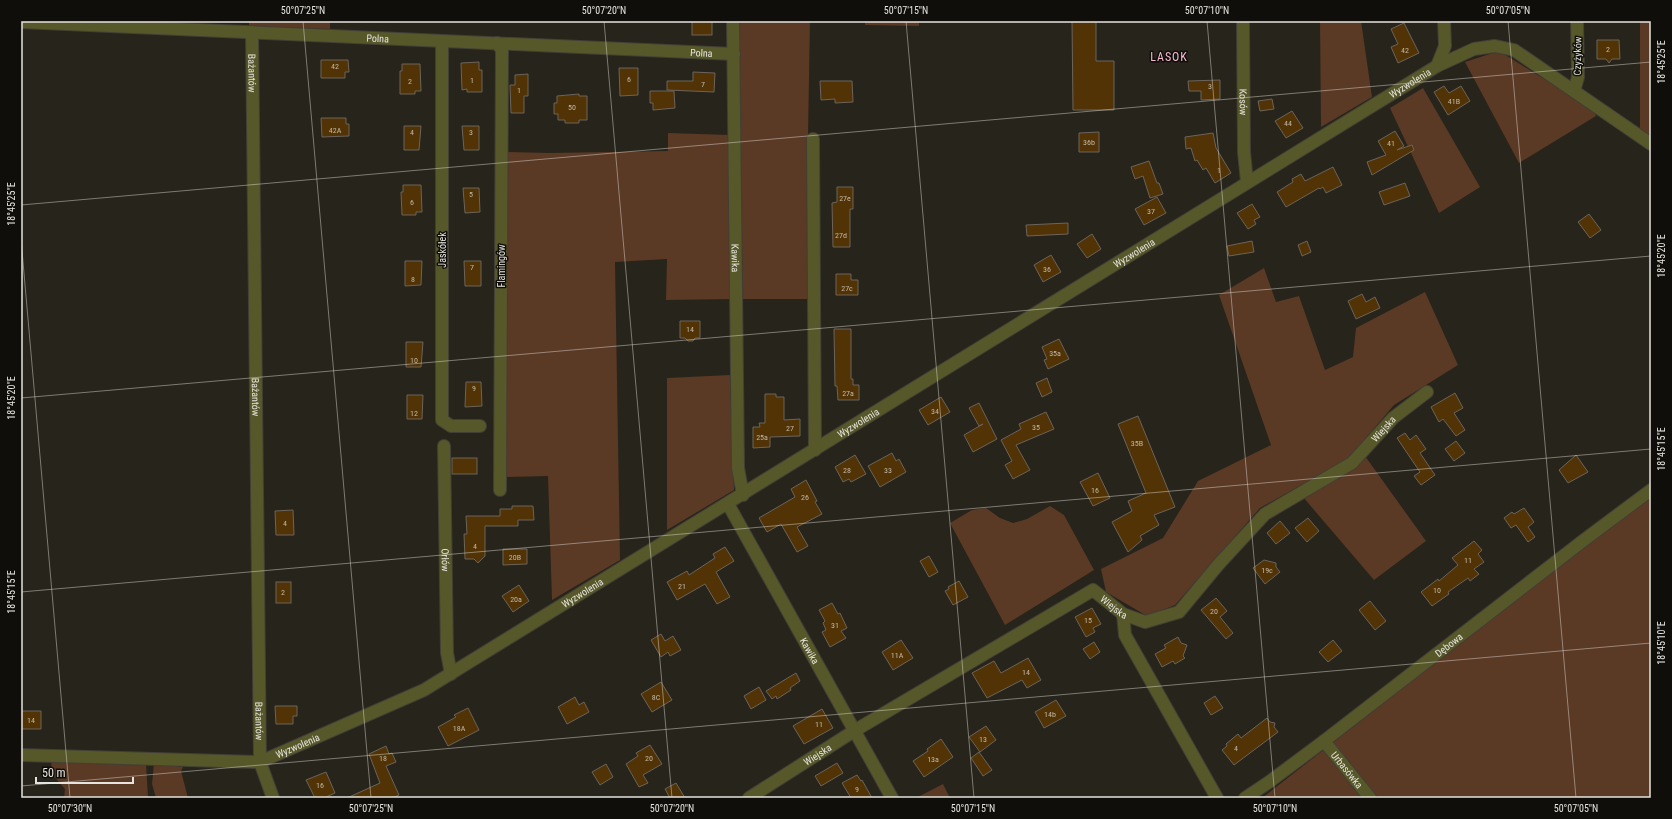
<svg xmlns="http://www.w3.org/2000/svg" width="1672" height="819" font-family="'Roboto Condensed',sans-serif">
<style>
.green{fill:#5a3925}
.building{fill:#523305;stroke:#6c645b}
.lines{fill:none;stroke-linecap:round;stroke-linejoin:round}
.minor-casing{stroke:#423f36;stroke-width:14}
.minor{stroke:#575829;stroke-width:12}
.ticks{fill:none;stroke:#e6e4de;stroke-width:1;stroke-opacity:0.45}
.labels{text-anchor:middle;stroke-width:3;stroke-linejoin:round;paint-order:stroke}
.number-label{font-size:8px;fill:#c1b8a8}
.street-label{font-size:10px;fill:#e6e4de;stroke:#0f0e0a}
.quarter-label{font-size:12px;letter-spacing:1px;fill:#f9bad5;stroke:#0f0e0a}
.neatline{fill:none;stroke:#e6e4de;stroke-width:1.5}
.ticks-label{font-size:10px;text-anchor:middle;fill:#e6e4de}
</style>
<rect width="100%" height="100%" fill="#27241b"/>
<g class="green">
<polygon points="249,21 330,21 330,29 249,26"/>
<polygon points="738,21 810,21 808,136 811,299 743,299"/>
<polygon points="865,21 919,21 919,26 865,25"/>
<polygon points="1320,21 1361,21 1372,97 1321,127"/>
<polygon points="1640,21 1651,21 1651,137 1640,129"/>
<polygon points="1499,51 1593,109 1596,116 1519,163 1465,62"/>
<polygon points="1423,88 1480,187 1439,213 1390,108"/>
<polygon points="668,133 730,135 732,299 666,300 667,259 615,262 620,560 552,600 548,476 505,477 505,152 550,153 668,151"/>
<polygon points="1264,268 1276,302 1299,296 1325,370 1353,357 1356,328 1425,292 1458,365 1394,405 1348,459 1260,508 1175,605 1147,616 1106,592 1101,569 1163,538 1198,481 1271,445 1219,295"/>
<polygon points="730,375 734,490 667,530 667,378"/>
<polygon points="1365,456 1426,541 1374,580 1303,497"/>
<polygon points="1651,494 1651,798 1262,798"/>
<polygon points="1050,506 1064,515 1094,570 1005,625 950,523 972,510 986,508 1000,518 1013,523 1027,519"/>
<polygon points="51,760 146,763 148,798 64,798 65,789 52,774"/>
<polygon points="154,763 183,767 181,771 188,798 156,798 152,784"/>
<polygon points="943,784 950,798 916,798"/>
</g>
<g class="building">
<rect x="692" y="21" width="20" height="14"/>
<polygon points="1072,21 1096,21 1096,61 1114,61 1114,110 1073,110"/>
<polygon points="1404,23 1419,53 1398,63 1391,47 1398,44 1391,29"/>
<polygon points="1597,40 1619,40 1620,59 1612,59 1609,63 1606,59 1597,59"/>
<polygon points="321,60 348,60 349,72 345,72 345,78 321,78"/>
<polygon points="479,62 479,70 482,70 482,92 467,92 467,89 462,90 461,63"/>
<polygon points="402,64 420,64 421,91 415,91 415,94 400,94 400,71 402,71"/>
<polygon points="619,68 638,68 638,95 620,96"/>
<polygon points="693,72 715,73 714,92 667,90 667,81 693,81"/>
<polygon points="528,74 528,96 524,96 524,113 511,113 510,85 515,85 515,75"/>
<polygon points="1220,80 1220,99 1201,100 1201,91 1189,91 1188,81"/>
<polygon points="820,81 852,81 853,102 835,103 835,99 821,100"/>
<polygon points="1444,86 1449,93 1461,86 1470,101 1448,115 1434,92"/>
<polygon points="650,91 674,91 675,108 653,110 653,103 650,103"/>
<polygon points="579,94 579,96 587,96 587,120 579,120 579,123 565,123 565,120 558,120 558,114 554,114 554,103 557,103 557,96"/>
<polygon points="1272,99 1274,109 1260,111 1258,101"/>
<polygon points="1292,111 1303,128 1286,138 1275,121"/>
<polygon points="321,118 346,118 346,124 349,124 349,136 322,137"/>
<polygon points="404,126 421,126 419,150 404,150"/>
<polygon points="462,126 479,126 479,150 464,150"/>
<polygon points="1395,131 1404,146 1397,150 1412,145 1414,150 1372,175 1367,162 1386,155 1378,141"/>
<polygon points="1099,132 1099,152 1079,152 1079,133"/>
<polygon points="1213,133 1216,148 1231,173 1215,183 1206,168 1203,170 1197,160 1195,161 1191,148 1186,149 1185,137"/>
<polygon points="1149,161 1157,183 1159,183 1163,194 1150,198 1143,176 1135,179 1131,167"/>
<polygon points="1333,167 1342,185 1326,193 1323,187 1320,189 1319,188 1286,207 1277,192 1293,182 1292,179 1301,174 1305,181"/>
<polygon points="1405,183 1410,196 1384,205 1379,192"/>
<polygon points="403,185 421,185 422,212 416,212 416,215 402,215 401,192 403,192"/>
<polygon points="837,187 853,187 853,209 850,209 850,247 833,247 832,203 837,202"/>
<polygon points="463,188 479,188 480,212 465,213"/>
<polygon points="1157,197 1166,213 1144,225 1135,209"/>
<polygon points="1252,204 1260,217 1254,220 1256,224 1248,229 1237,213"/>
<polygon points="1589,214 1601,230 1590,238 1578,222"/>
<polygon points="1068,223 1068,234 1027,236 1026,225"/>
<polygon points="1092,234 1101,249 1087,258 1077,244"/>
<polygon points="1252,241 1254,252 1229,256 1227,246"/>
<polygon points="1307,241 1311,252 1302,256 1298,245"/>
<polygon points="1051,255 1061,272 1043,282 1034,265"/>
<polygon points="405,261 422,261 421,285 405,286"/>
<polygon points="464,261 481,261 481,286 465,286"/>
<polygon points="836,274 851,274 851,280 858,280 858,295 836,295"/>
<polygon points="1362,294 1366,302 1375,297 1380,308 1356,319 1348,301"/>
<polygon points="680,321 700,321 700,338 695,338 693,341 688,341 685,338 680,338"/>
<polygon points="834,329 851,329 851,379 853,379 853,385 859,385 859,400 838,400 837,386 835,386"/>
<polygon points="1059,339 1069,359 1048,369 1044,360 1047,359 1042,347"/>
<polygon points="406,342 423,342 421,367 406,367"/>
<polygon points="1047,378 1052,392 1042,397 1036,383"/>
<polygon points="466,382 481,382 482,406 465,407"/>
<polygon points="1455,393 1463,408 1454,413 1465,430 1456,436 1443,419 1439,422 1431,407"/>
<polygon points="765,394 776,394 776,397 784,397 784,420 800,419 800,436 770,437 770,447 753,448 753,427 760,427 759,423 765,423"/>
<polygon points="407,395 423,395 422,419 407,419"/>
<polygon points="941,397 950,412 928,425 919,410"/>
<polygon points="979,403 997,439 973,452 964,435 983,424 979,426 969,408"/>
<polygon points="1046,412 1054,429 1016,445 1030,470 1013,479 1005,465 1012,461 1001,440 1021,429 1019,424"/>
<polygon points="1138,416 1175,507 1154,515 1159,525 1140,536 1142,540 1128,552 1112,522 1132,511 1128,501 1146,493 1118,424"/>
<polygon points="1405,433 1410,440 1416,435 1426,449 1420,453 1435,475 1421,485 1414,476 1420,472 1397,438"/>
<polygon points="1456,441 1465,453 1454,461 1445,449"/>
<polygon points="892,453 896,461 899,459 906,472 880,487 868,466"/>
<polygon points="855,455 866,474 851,482 849,479 843,482 835,467"/>
<polygon points="1576,455 1588,472 1568,483 1559,470"/>
<rect x="452" y="458" width="25" height="16"/>
<polygon points="1098,473 1110,498 1093,506 1080,482"/>
<polygon points="806,480 817,501 815,502 822,514 797,527 808,546 797,552 781,524 767,532 759,518 795,497 791,489"/>
<polygon points="512,506 533,506 534,520 518,520 518,526 485,526 485,556 478,563 474,559 465,559 464,534 467,534 466,516 500,516 500,509 512,509"/>
<polygon points="1524,508 1534,522 1528,527 1535,537 1528,542 1516,525 1511,528 1504,518 1512,512 1514,514"/>
<polygon points="293,510 294,535 276,535 275,511"/>
<polygon points="1308,518 1319,531 1307,542 1295,528"/>
<polygon points="1280,521 1290,533 1276,544 1267,533"/>
<polygon points="1474,541 1482,550 1478,554 1484,562 1474,569 1479,574 1470,581 1468,578 1448,592 1449,594 1432,606 1421,592 1438,579 1439,581 1458,565 1452,558"/>
<polygon points="725,547 734,561 716,572 730,597 717,604 705,584 677,600 667,582 687,571 689,575 715,558 713,554"/>
<polygon points="503,549 527,549 527,564 503,565"/>
<polygon points="929,556 938,572 929,577 920,561"/>
<polygon points="1264,560 1276,563 1276,567 1280,572 1265,584 1253,568"/>
<polygon points="959,581 968,597 953,605 945,591 949,589 948,587"/>
<rect x="276" y="582" width="15" height="21"/>
<polygon points="519,585 529,601 513,612 502,596"/>
<polygon points="1216,598 1227,611 1220,617 1233,633 1226,639 1201,610"/>
<polygon points="1370,601 1386,621 1375,630 1359,610"/>
<polygon points="832,603 838,614 840,613 847,628 841,631 846,638 830,647 822,632 826,630 823,623 825,621 819,610"/>
<polygon points="1092,608 1101,624 1093,628 1095,632 1086,637 1075,617"/>
<polygon points="661,634 665,641 673,636 681,650 670,656 668,652 661,657 651,640"/>
<polygon points="1178,637 1181,643 1187,645 1183,656 1185,658 1175,664 1173,661 1162,667 1155,654 1166,648 1164,645"/>
<polygon points="901,640 913,658 893,670 882,652"/>
<polygon points="1333,640 1342,651 1328,662 1319,652"/>
<polygon points="1094,642 1100,652 1090,659 1083,649"/>
<polygon points="1028,658 1041,680 1027,688 1022,680 987,698 972,673 994,661 1001,673"/>
<polygon points="796,673 800,681 790,688 791,690 777,699 776,696 772,699 766,691"/>
<polygon points="661,682 672,700 652,712 641,694"/>
<polygon points="759,687 766,700 751,709 744,696"/>
<polygon points="1215,696 1223,708 1211,715 1204,703"/>
<polygon points="575,697 579,705 584,702 589,712 567,724 558,707"/>
<polygon points="1056,700 1066,716 1044,728 1035,712"/>
<polygon points="275,706 297,706 297,716 293,716 293,724 276,724"/>
<polygon points="468,708 479,730 448,746 438,727 456,717 454,715"/>
<polygon points="822,709 833,728 804,744 793,726"/>
<polygon points="22,711 41,711 41,729 21,729"/>
<polygon points="1267,718 1270,722 1275,723 1274,727 1278,732 1234,765 1222,750 1227,746 1226,744 1238,734 1241,738"/>
<polygon points="986,726 996,740 980,752 969,737"/>
<polygon points="941,739 953,757 924,777 913,761 928,751 927,749"/>
<polygon points="650,745 662,764 643,775 648,783 639,787 626,764 638,756 636,753"/>
<polygon points="386,746 389,754 392,753 396,762 386,766 399,795 392,798 347,798 380,783 369,754"/>
<polygon points="979,752 992,770 983,776 971,758"/>
<polygon points="837,763 843,773 821,786 815,776"/>
<polygon points="606,764 613,777 600,785 592,772"/>
<polygon points="326,772 335,793 324,798 315,798 306,780"/>
<polygon points="857,775 861,781 862,780 872,798 851,798 842,783"/>
<polygon points="676,783 685,798 670,798 665,789"/>
</g>
<g class="lines">
<defs>
<g id="minor">
<path id="s1" d="M733,21L738,468L743,495"/>
<path id="s2" d="M1243,21L1244,152L1247,182"/>
<path id="s3" d="M21,22L734,54"/>
<path id="s4" d="M252,32L260,762L273,798"/>
<polyline points="442,41 442,420 451,426 480,426"/>
<polyline points="497,43 502,50 500,490"/>
<polyline points="1437,66 1445,46 1444,21"/>
<polyline points="1574,91 1578,77 1577,21"/>
<polyline points="813,139 815,450"/>
<path id="s5" d="M444,446L447,653L451,674"/>
<path id="s6" d="M728,504L892,798"/>
<polyline points="1123,614 1125,635 1217,798"/>
<path id="s7" d="M1324,741L1370,798"/>
<path id="s8" d="M21,755L260,762L424,690L1437,66L1474,49L1495,46L1514,50L1651,144"/>
<path id="s9" d="M749,798L854,731L1093,590L1123,614L1145,622L1179,612L1218,565L1265,514L1352,463L1393,418L1427,392"/>
<path id="s10" d="M1245,798L1269,782L1324,741L1584,540L1651,490"/>
</g>
</defs>
<use href="#minor" class="minor-casing"/>
<use href="#minor" class="minor"/>
</g>
<path class="ticks" d="M303,21L371,798M604,21L672,798M906,21L974,798M1207,21L1275,798M1508,21L1576,798M21,205L1651,62M21,239L70,798M21,398L1651,256M21,592L1651,449M21,786L1651,643"/>
<g class="labels">
<g class="number-label">
<text x="1608" y="52">2</text>
<text x="1405" y="53">42</text>
<text x="335" y="69">42</text>
<text x="629" y="82">6</text>
<text x="472" y="83">1</text>
<text x="410" y="84">2</text>
<text x="703" y="87">7</text>
<text x="1210" y="89">3</text>
<text x="519" y="93">1</text>
<text x="1454" y="104">41B</text>
<text x="572" y="110">50</text>
<text x="1288" y="126">44</text>
<text x="335" y="133">42A</text>
<text x="412" y="135">4</text>
<text x="471" y="135">3</text>
<text x="1089" y="145">36b</text>
<text x="1391" y="146">41</text>
<text x="1219" y="173">1</text>
<text x="471" y="197">5</text>
<text x="845" y="201">27e</text>
<text x="412" y="205">6</text>
<text x="1151" y="214">37</text>
<text x="841" y="238">27d</text>
<text x="472" y="270">7</text>
<text x="1047" y="272">36</text>
<text x="413" y="282">8</text>
<text x="847" y="291">27c</text>
<text x="690" y="332">14</text>
<text x="1055" y="356">35a</text>
<text x="414" y="363">10</text>
<text x="474" y="391">9</text>
<text x="848" y="396">27a</text>
<text x="935" y="414">34</text>
<text x="414" y="416">12</text>
<text x="1036" y="430">35</text>
<text x="790" y="431">27</text>
<text x="762" y="440">25a</text>
<text x="1137" y="446">35B</text>
<text x="847" y="473">28</text>
<text x="888" y="473">33</text>
<text x="1095" y="493">16</text>
<text x="805" y="500">26</text>
<text x="285" y="526">4</text>
<text x="475" y="549">4</text>
<text x="515" y="560">20B</text>
<text x="1468" y="563">11</text>
<text x="1267" y="573">19c</text>
<text x="682" y="589">21</text>
<text x="1437" y="593">10</text>
<text x="283" y="595">2</text>
<text x="516" y="602">20a</text>
<text x="1214" y="614">20</text>
<text x="1088" y="623">15</text>
<text x="835" y="628">31</text>
<text x="897" y="658">11A</text>
<text x="1026" y="675">14</text>
<text x="656" y="700">8C</text>
<text x="1050" y="717">14b</text>
<text x="31" y="723">14</text>
<text x="819" y="727">11</text>
<text x="459" y="731">18A</text>
<text x="983" y="742">13</text>
<text x="1236" y="751">4</text>
<text x="383" y="761">18</text>
<text x="649" y="761">20</text>
<text x="933" y="762">13a</text>
<text x="320" y="788">16</text>
<text x="857" y="792">9</text>
</g>
<g class="street-label">
<text dy="4" stroke="none"><textPath href="#s3" startOffset="357">Polna</textPath></text>
<text dy="4" stroke="none"><textPath href="#s3" startOffset="681">Polna</textPath></text>
<text transform="translate(1577 56) rotate(-89)" y="4">Czyżyków</text>
<text dy="4" stroke="none"><textPath href="#s4" startOffset="41">Bażantów</textPath></text>
<text dy="4" stroke="none"><textPath href="#s8" startOffset="1576">Wyzwolenia</textPath></text>
<text dy="4" stroke="none"><textPath href="#s2" startOffset="81">Kosów</textPath></text>
<text transform="translate(442 250) rotate(-90)" y="4">Jaskółek</text>
<text dy="4" stroke="none"><textPath href="#s8" startOffset="1252">Wyzwolenia</textPath></text>
<text dy="4" stroke="none"><textPath href="#s1" startOffset="237">Kawika</textPath></text>
<text transform="translate(501 266) rotate(-90)" y="4">Flamingów</text>
<text dy="4" stroke="none"><textPath href="#s4" startOffset="365">Bażantów</textPath></text>
<text dy="4" stroke="none"><textPath href="#s8" startOffset="928">Wyzwolenia</textPath></text>
<text dy="4" stroke="none"><textPath href="#s9" startOffset="777">Wiejska</textPath></text>
<text dy="4" stroke="none"><textPath href="#s5" startOffset="114">Orłów</textPath></text>
<text dy="4" stroke="none"><textPath href="#s8" startOffset="604">Wyzwolenia</textPath></text>
<text dy="4" stroke="none"><textPath href="#s9" startOffset="429">Wiejska</textPath></text>
<text dy="4" stroke="none"><textPath href="#s10" startOffset="255">Dębowa</textPath></text>
<text dy="4" stroke="none"><textPath href="#s6" startOffset="168">Kawika</textPath></text>
<text dy="4" stroke="none"><textPath href="#s4" startOffset="689">Bażantów</textPath></text>
<text dy="4" stroke="none"><textPath href="#s8" startOffset="280">Wyzwolenia</textPath></text>
<text dy="4" stroke="none"><textPath href="#s9" startOffset="81">Wiejska</textPath></text>
<text dy="4" stroke="none"><textPath href="#s7" startOffset="37">Urbasówka</textPath></text>
</g>
<g class="quarter-label">
<text x="1169" y="61">LASOK</text>
</g>
</g>
<rect width="1672" height="819" fill="none" stroke="#0f0e0a" stroke-width="44"/>
<path d="M36 777v6h97v-6" fill="none" stroke="#e6e4de" stroke-width="2"/>
<text x="42" y="777" font-size="12" fill="#e6e4de" stroke="#0f0e0a" stroke-width="3" paint-order="stroke">50 m</text>
<rect x="22" y="22" width="1628" height="775" class="neatline"/>
<g class="ticks-label">
<text x="303" y="14">50°07'25"N</text>
<text x="604" y="14">50°07'20"N</text>
<text x="906" y="14">50°07'15"N</text>
<text x="1207" y="14">50°07'10"N</text>
<text x="1508" y="14">50°07'05"N</text>
<text transform="translate(1661 62) rotate(-90)" y="4">18°45'25"E</text>
<text transform="translate(11 204) rotate(-90)" y="4">18°45'25"E</text>
<text transform="translate(1661 256) rotate(-90)" y="4">18°45'20"E</text>
<text transform="translate(11 398) rotate(-90)" y="4">18°45'20"E</text>
<text transform="translate(1661 449) rotate(-90)" y="4">18°45'15"E</text>
<text transform="translate(11 592) rotate(-90)" y="4">18°45'15"E</text>
<text transform="translate(1661 643) rotate(-90)" y="4">18°45'10"E</text>
<text x="70" y="812">50°07'30"N</text>
<text x="371" y="812">50°07'25"N</text>
<text x="672" y="812">50°07'20"N</text>
<text x="973" y="812">50°07'15"N</text>
<text x="1275" y="812">50°07'10"N</text>
<text x="1576" y="812">50°07'05"N</text>
</g>
</svg>
